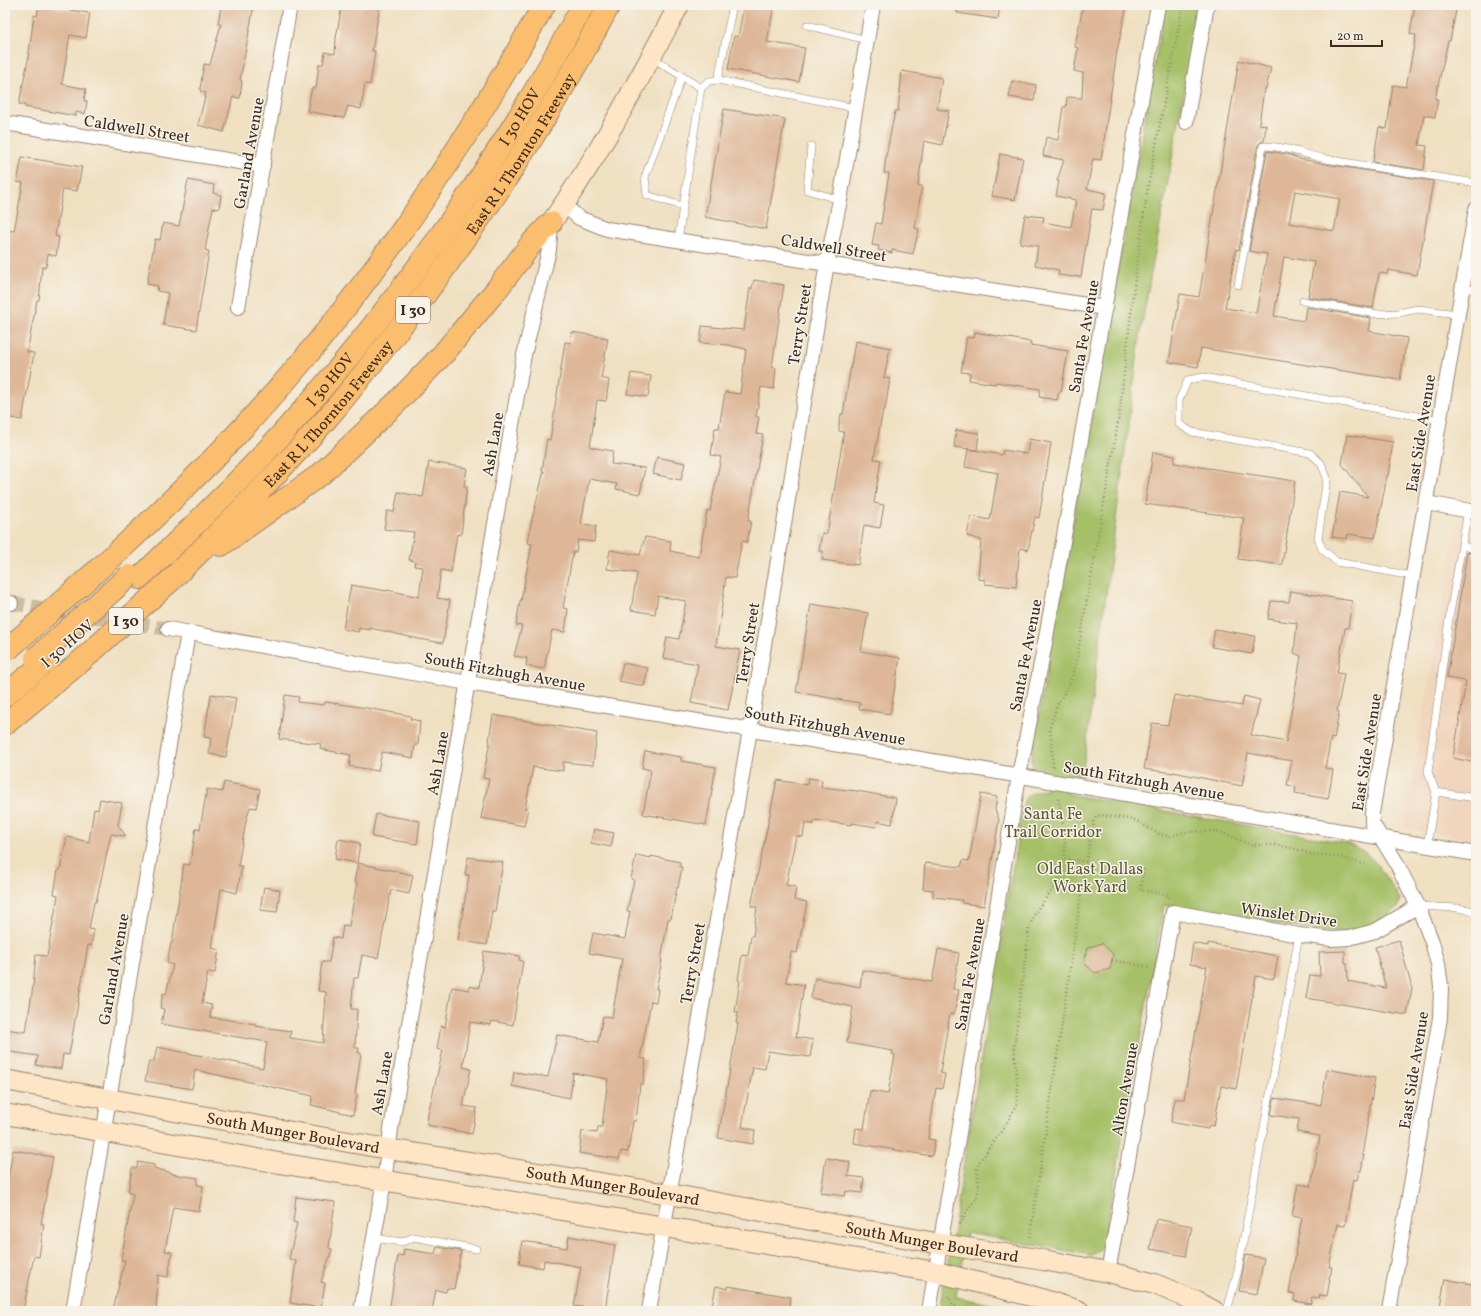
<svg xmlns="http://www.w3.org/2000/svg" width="1481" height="1316" font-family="Vollkorn,serif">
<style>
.built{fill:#f1d5bd}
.green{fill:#a6c067;stroke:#707542}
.building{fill:#deb799;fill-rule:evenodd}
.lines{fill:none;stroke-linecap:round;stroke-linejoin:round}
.minor-tunnel{stroke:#ccbca1;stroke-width:14;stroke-dasharray:14 7;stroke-linecap:butt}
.service-casing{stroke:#968570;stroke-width:8}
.minor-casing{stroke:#968570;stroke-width:16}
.secondary-casing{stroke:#968570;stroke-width:22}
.motorway-casing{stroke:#968570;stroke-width:24}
.path{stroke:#968570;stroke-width:2.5;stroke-dasharray:1 3;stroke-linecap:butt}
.service{stroke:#fff;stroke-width:7}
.minor{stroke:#fff;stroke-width:14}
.secondary{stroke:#fde5c5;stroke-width:20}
.motorway{stroke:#fbbe6e;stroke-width:22}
.motorway-bridge-casing{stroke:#968570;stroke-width:24;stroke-linecap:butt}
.motorway-bridge{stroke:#fbbe6e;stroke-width:22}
.labels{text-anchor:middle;stroke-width:3;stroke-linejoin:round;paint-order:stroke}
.shield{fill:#f7f3e8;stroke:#73665b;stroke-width:1}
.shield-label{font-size:15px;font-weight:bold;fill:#3b2a1e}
.street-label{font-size:16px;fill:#3b2a1e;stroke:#f7f3e8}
.park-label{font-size:16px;fill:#5b5734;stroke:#f7f3e8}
</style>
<rect width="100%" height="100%" fill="#f7f3e8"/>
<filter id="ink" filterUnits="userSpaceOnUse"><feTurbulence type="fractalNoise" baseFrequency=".025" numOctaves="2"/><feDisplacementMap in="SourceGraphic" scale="8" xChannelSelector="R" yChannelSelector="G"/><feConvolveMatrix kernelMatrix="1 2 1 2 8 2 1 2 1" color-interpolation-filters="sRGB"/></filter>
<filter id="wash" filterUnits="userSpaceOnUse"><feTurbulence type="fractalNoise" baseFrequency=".012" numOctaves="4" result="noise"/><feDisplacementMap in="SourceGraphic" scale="16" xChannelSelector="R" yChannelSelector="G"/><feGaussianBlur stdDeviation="0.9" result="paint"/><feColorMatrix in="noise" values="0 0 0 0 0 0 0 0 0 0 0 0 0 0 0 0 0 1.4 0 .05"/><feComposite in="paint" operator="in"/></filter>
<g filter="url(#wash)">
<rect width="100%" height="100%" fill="#f0e0c2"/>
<polygon class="built" points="1456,526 1476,529 1476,840 1404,828"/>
<path class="green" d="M1165,5H1200L1141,329L1082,777L1065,774L1068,794L1346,843L1366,853L1377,864L1400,899L1398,908L1375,924L1350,932H1326L1164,905L1104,1242C1101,1249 1098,1252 1091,1255L967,1233L956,1297L1000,1306L999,1311H939L955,1223L965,1156L1024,800C1029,793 1039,790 1047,790L1044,770L1033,767L1031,760Z"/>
<g id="blocks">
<g class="building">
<polygon points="39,5 57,5 56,8 90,13 86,38 70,35 62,84 86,89 84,101 87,101 85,114 76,112 76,116 25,107 25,105 19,104 28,60 34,15 37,16"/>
<polygon points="221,5 254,5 240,80 242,81 240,98 233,97 224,132 198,125 206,93 201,92 200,89 204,64 210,65 221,24 218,24"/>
<polygon points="342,5 380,5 372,51 375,51 370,85 365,84 361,109 348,106 344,118 307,111 312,88 316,88 319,64 323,64 325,52 335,54 336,38"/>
<polygon points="744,5 774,5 767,42 805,48 799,82 728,69 734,36 738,37"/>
<polygon points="958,5 1000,5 998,19 957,13"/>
<polygon points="1083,5 1127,5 1117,51 1101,160 1093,159 1087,189 1106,193 1103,210 1092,209 1081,277 1075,276 1075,277 1058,275 1059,270 1035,265 1038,246 1020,243 1025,215 1044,217 1043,222 1071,227 1076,200 1056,196 1059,181 1057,181 1064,160 1043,156 1046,137 1058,140 1063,107 1066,107 1067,97 1082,98 1083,73 1074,71 1078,48 1075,47"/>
<polygon points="1415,5 1430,5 1456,10 1450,41 1448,41 1435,99 1438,99 1435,117 1424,115 1419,145 1427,146 1424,170 1373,162 1379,127 1387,129 1393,85 1406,87 1416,35 1410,34"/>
<path d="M1239,60L1271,68L1266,89H1264L1259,124L1266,125L1264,141L1261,142L1258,145L1239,250L1236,249L1225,308L1256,313L1267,254L1249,251L1267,151L1287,154L1300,159L1325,164L1433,181L1417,275L1388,270L1387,274L1379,273L1373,308L1308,297L1314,262L1284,257L1274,316L1304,321L1306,307L1371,318L1369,331L1407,338L1400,380L1201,348L1198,367L1169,362L1180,294L1199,297ZM1295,191L1340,199L1334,231L1289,223Z"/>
<polygon points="902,71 942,78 937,109 949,111 942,145 924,141 918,186 922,186 915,228 919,229 913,254 892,250 892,253 878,250 879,246 872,245 876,223 881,224 889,173 884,173 886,156 895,111 898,111"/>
<polygon points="1012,81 1036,85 1034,101 1009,97"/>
<polygon points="724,109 785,119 766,229 705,217"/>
<polygon points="1000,154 1023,158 1015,200 992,196"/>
<polygon points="22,157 82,167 77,191 63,189 55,236 59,237 56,256 48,254 46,267 42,267 39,300 37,300 27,352 34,353 22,420 5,417 5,237 6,230 14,231 23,183 17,182"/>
<polygon points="188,180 214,185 213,193 221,195 219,209 213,208 211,218 205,250 209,251 196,330 163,325 168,293 157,291 158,286 147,284 155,239 160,240 163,223 179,226"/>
<polygon points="754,280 784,285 772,367 776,368 774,389 761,387 756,417 759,417 756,434 763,435 748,521 751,521 747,542 742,541 735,578 726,577 716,646 740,650 728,710 691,703 698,664 663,658 667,637 679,639 686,601 658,596 655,614 631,610 637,573 607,569 610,550 640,555 645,537 671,541 670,551 699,557 707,511 710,511 721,457 711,455 715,428 719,428 725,392 740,394 746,349 728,345 700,343 702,326 744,330 750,288 752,289"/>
<polygon points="572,332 608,338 601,378 609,380 606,401 597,400 590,447 613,451 611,464 645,468 640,494 616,489 617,484 589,479 581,524 596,526 594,542 578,540 576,552 573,552 563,608 568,609 565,632 552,630 544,669 526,666 527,658 514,656 522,626 516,625 520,601 521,601 532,544 528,543 531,523 544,471 542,471 547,439 550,440 565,342 571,343"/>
<polygon points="975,332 1031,342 1030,345 1068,351 1061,392 1059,392 1057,400 1039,397 1040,389 996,382 995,384 969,380 970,373 961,372 967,337 974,338"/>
<polygon points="855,341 890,348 884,378 890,379 885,410 883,410 874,459 881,460 874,503 884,505 880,528 864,525 858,565 822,560 823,551 819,551 822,533 827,534 844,432 839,431 839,424 841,414 843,414"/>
<polygon points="631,373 651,376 648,397 627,394"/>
<polygon points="956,430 979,433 977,450 954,447"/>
<polygon points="1347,435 1393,442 1388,476 1387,476 1375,538 1348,534 1347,539 1332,537 1340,492 1368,497 1342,464"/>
<polygon points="1029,439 1051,443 1039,518 1035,517 1028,550 1020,548 1016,587 985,584 985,580 978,579 981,540 967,536 971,516 990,520 998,473 965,467 968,449 1002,455 1003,450 1027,454"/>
<polygon points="1153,452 1175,456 1174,463 1295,481 1282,565 1238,559 1244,518 1145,504"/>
<polygon points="657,457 685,463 681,480 653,474"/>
<polygon points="429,462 467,468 464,486 467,486 461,535 457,534 451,572 441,570 437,598 450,600 443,643 419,639 370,628 370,630 359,628 358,632 343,629 351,585 387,591 387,590 419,597 423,567 414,566 415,561 409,560 414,532 384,529 387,511 394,512 398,492 423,497"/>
<polygon points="1467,552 1476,554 1476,763 1453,758 1466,681 1447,678"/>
<polygon points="1291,591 1352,601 1348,628 1345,628 1337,673 1344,674 1337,711 1339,712 1334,739 1331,738 1325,768 1333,770 1328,799 1295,793 1296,787 1287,785 1292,761 1248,753 1242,786 1173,772 1173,773 1144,769 1152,723 1168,725 1174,695 1242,706 1244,696 1260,700 1251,735 1286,742 1301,656 1294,653 1297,623 1268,619 1271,601 1289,602"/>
<polygon points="811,604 868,613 861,651 900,658 890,714 859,709 860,703 796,692"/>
<polygon points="1215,629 1255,636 1252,654 1212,647"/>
<polygon points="623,663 648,668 644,686 619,681"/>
<polygon points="211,694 236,698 226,757 209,754 211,738 204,737"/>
<polygon points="285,695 299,697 298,702 324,705 325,702 361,707 411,716 410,719 420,721 418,745 415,745 413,758 382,752 378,771 349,766 351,755 320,749 321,744 279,739"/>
<polygon points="493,715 597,733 593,765 563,762 563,771 533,767 525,808 528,809 524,826 481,818 489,779 483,778 490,741 489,741"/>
<polygon points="645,751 681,757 681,761 716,767 706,825 643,814 651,770 642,768"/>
<polygon points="808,778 822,780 821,787 857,791 896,798 892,824 877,821 876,827 852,823 852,825 815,820 814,824 805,823 803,837 796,836 786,885 796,887 794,900 807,902 797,953 791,952 786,982 804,985 796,1037 813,1040 810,1057 768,1051 765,1069 753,1067 745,1110 742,1127 755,1130 753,1144 718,1138 738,1024 736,1023 738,1012 735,1012 740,981 738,980 742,955 748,956 751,936 753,936 757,907 751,906 777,780 807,785"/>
<polygon points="224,782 260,789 256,808 250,807 246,821 238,866 242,866 237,893 221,889 212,948 219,950 215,973 208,972 202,1003 212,1005 210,1017 256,1024 255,1026 291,1031 290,1038 323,1043 326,992 318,991 322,962 329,962 333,937 341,939 343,925 349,926 357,882 354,882 358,863 413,875 409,894 391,890 378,958 362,955 358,978 354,978 351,1009 357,1009 355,1048 359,1048 358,1053 361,1053 355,1094 357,1095 353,1115 311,1105 313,1096 195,1070 192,1089 145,1081 149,1061 154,1062 157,1047 263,1068 267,1042 161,1024 164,1009 160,1008 163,993 166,994 173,965 167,963 171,943 172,943 184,864 190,865 196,828 200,829 207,789 222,792"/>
<polygon points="981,794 997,797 995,810 999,820 984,906 962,903 962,900 933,897 933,890 923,889 925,863 961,867 963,860 969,861"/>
<polygon points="100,799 122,803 118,825 126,836 111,834 96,902 94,902 89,929 94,930 91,946 88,945 69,1055 63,1054 61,1069 36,1065 38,1056 5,1051 5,1029 26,1032 33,986 36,955 47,956 58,895 54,894 58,870 60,870 67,837 89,842 94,809 98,810"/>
<polygon points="376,814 420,821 417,844 372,837"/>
<polygon points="594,829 614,833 611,847 591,843"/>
<polygon points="338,839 360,843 357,863 335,859"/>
<polygon points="636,855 651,858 651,856 680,862 680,867 682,867 678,888 677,887 671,919 668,919 661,960 662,960 656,989 658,989 656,1002 651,1001 640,1058 646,1059 643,1084 640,1084 636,1121 633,1121 628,1152 621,1151 619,1159 579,1153 582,1131 597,1133 598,1127 602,1127 608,1079 573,1073 570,1098 512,1086 514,1072 548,1077 557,1035 598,1042 603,1016 612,1017 622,959 589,953 593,933 625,939 630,911 627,911 634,880 631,879"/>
<polygon points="468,857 503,862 495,911 492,911 487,945 458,940 469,875 465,875"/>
<polygon points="264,887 280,890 277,912 260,910"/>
<polygon points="1399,940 1412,988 1407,1015 1306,998 1310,975 1320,976 1319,952 1345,951 1345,963 1347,963 1348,981 1386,988 1375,947"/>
<polygon points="1102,943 1113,954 1110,969 1095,973 1084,963 1087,948"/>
<polygon points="1193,943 1208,946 1208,943 1278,956 1274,979 1256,976 1236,1089 1221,1086 1214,1126 1209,1125 1208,1129 1171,1122 1175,1099 1184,1099 1207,967 1190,964"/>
<polygon points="938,949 959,953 953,989 959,990 954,1014 950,1014 944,1048 940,1073 945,1074 942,1089 936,1088 928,1139 935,1140 932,1156 854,1143 856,1128 864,1129 870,1091 888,1094 895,1055 892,1054 893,1051 847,1043 853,1007 811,998 815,978 860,987 862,970 932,982"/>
<polygon points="484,951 520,956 519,960 523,961 513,1025 492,1021 491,1025 470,1022 463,1067 471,1069 463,1106 477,1108 472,1134 427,1125 428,1114 443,1050 437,1049 441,1026 445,1027 452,987 469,990 469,986 479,988"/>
<polygon points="1327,1069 1375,1078 1362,1155 1364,1155 1361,1171 1359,1171 1357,1180 1353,1179 1345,1225 1338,1224 1329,1267 1332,1267 1327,1296 1320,1295 1319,1298 1312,1297 1311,1304 1294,1301 1295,1294 1289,1293 1296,1253 1295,1253 1302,1218 1292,1216 1298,1184 1311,1186 1320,1136 1297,1132 1299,1119 1271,1115 1274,1098 1321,1105"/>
<polygon points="13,1150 53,1157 41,1224 44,1224 39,1257 34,1256 23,1311 5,1311 5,1198"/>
<polygon points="826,1158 850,1162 848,1176 864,1178 862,1193 846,1191 845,1196 821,1193"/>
<polygon points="138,1162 154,1165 154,1168 172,1173 172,1174 198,1178 197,1185 203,1186 199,1211 173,1207 165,1251 172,1252 168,1277 158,1275 156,1311 121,1311 113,1310 125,1260 121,1260 133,1194 128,1193 132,1168 137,1168"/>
<polygon points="296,1197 335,1202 329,1248 332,1249 321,1282 325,1283 321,1308 290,1303 296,1261 289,1259 297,1223 293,1222"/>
<polygon points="1156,1219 1192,1226 1186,1256 1150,1249"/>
<polygon points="569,1236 615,1245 605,1310 574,1306 581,1267 544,1260 543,1268 519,1264 522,1241 567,1248"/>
<polygon points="437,1247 461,1251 454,1289 447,1288 446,1292 436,1290 432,1311 389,1311 398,1255 403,1256 404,1249 435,1254"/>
<polygon points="1246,1255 1264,1258 1257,1294 1239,1291"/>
<polygon points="1445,1279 1476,1285 1476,1311 1463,1311 1440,1306"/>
<polygon points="716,1286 728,1289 728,1286 791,1297 788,1311 711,1311"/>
</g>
</g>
</g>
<g filter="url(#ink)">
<use href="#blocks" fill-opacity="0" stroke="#968570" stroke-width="1"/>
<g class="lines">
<polyline class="minor-tunnel" points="11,603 168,629"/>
<defs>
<g id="service">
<polyline points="807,25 867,40"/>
<polyline points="651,57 701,88"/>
<polyline points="682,76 645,177 647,195 682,206"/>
<polyline points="718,80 732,9"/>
<polyline points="811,146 807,190 840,200"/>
<polyline points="678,240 701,88 709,81 718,80 855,108"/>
<path d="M1238,285L1263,146C1287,146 1304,155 1326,159C1376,168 1426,175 1476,183"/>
<polyline points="1463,288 1476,290"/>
<polyline points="1303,301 1377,314 1398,313 1418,309 1457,314"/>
<polyline points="1462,546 1476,549"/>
<polyline points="1412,576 1337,562 1322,549 1318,538 1327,478 1321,463 1310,453 1192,432 1179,424 1179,400 1188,380 1203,377 1439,420"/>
<polyline points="1436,792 1428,772 1449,619 1468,510"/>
<polyline points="1427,846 1436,792 1476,798"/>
<polyline points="1418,906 1457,908 1476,911"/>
<polyline points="374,1238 402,1242 414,1237 476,1249"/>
<polyline points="1227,1311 1238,1270 1299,935"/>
</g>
<g id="minor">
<polyline points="1186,122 1207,5"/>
<polyline points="5,123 263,166"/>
<polyline points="564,205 579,218 607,229 1105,308"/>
<polyline points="238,307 290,5"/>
<polyline points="1426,503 1476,512"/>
<polyline points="5,602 11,603"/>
<polyline points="168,629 468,683 734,727 1476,854"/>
<polyline points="1108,1272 1173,912 1299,935 1331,939 1349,938 1375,931 1418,906"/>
<polyline points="73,1311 188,633"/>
<polyline points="361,1311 384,1181 391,1129 524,355 549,250 551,223"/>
<polyline points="649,1311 750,730 827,263 840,200 873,5"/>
<polyline points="929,1311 1019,776 1045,643 1158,5"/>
<polyline points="1389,1311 1440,1018 1441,986 1438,964 1432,942 1418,906 1396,862 1372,823 1372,813 1476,209"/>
</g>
<g id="secondary">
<path d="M551,223C600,154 639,79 679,5"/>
<path id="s1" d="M5,1080L213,1118L388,1149L669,1194L941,1244L1043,1260L1108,1272L1155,1284L1197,1302L1214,1311"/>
<polyline points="5,1114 279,1163 936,1272 1035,1297 1079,1311"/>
</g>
<g id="motorway">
<polyline points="221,545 321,474 396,403 444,353 497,289 532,243 551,223"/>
<path d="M100,568C168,506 233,442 293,372C389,259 471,134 544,5"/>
<path id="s2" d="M140,578C181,538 223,498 262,456C385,323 498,166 583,5"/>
<path id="s3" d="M171,580C225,527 278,474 328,417C357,383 385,347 412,312C485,215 552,113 609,5"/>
<polyline points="5,695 48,660"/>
<polyline points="5,724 80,662"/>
</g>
</defs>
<use href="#service" class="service-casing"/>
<use href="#minor" class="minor-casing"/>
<use href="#secondary" class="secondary-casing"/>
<use href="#motorway" class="motorway-casing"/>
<g class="path">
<polyline points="1053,767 1050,727 1057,705 1069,685 1076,663 1119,417 1136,270 1148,186 1183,5"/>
<polyline points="1065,859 1086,862"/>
<polyline points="1144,869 1140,890 1168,895 1169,899"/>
<polyline points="1112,960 1149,967"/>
<path d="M960,1224L967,1211L977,1197L979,1188L977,1169L980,1161L1005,1126L1017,1104L1018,1092L1014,1049L1029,928C1031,924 1032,918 1035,914C1040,904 1049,895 1055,886C1071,859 1064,827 1058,798"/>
<polyline points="1030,1237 1086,862 1094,820 1098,816 1101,815 1135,820 1161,835 1170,836 1187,832 1212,831 1225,834 1251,845 1278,845 1299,850 1311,854 1340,857 1365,865"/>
<polyline points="948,1296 952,1303 960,1311"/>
</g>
<use href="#service" class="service"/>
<use href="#minor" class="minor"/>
<use href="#secondary" class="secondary"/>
<use href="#motorway" class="motorway"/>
<defs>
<g id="motorway-bridge">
<polyline points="8,649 100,568"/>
<polyline points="36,658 129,576"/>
<polyline points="80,662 171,580"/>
</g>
</defs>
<use href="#motorway-bridge" class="motorway-bridge-casing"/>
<use href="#motorway-bridge" class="motorway-bridge"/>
</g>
</g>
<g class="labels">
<g class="shield">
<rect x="396" y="297" width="34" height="26" rx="3"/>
<rect x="109" y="608" width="34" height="26" rx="3"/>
</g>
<g class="shield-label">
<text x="413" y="315">I 30</text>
<text x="126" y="626">I 30</text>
</g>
<g class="street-label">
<text dy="6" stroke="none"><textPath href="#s2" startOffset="599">I 30 HOV</textPath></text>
<text transform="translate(137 128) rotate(9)" y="6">Caldwell Street</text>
<text transform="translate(248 153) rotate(-80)" y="6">Garland Avenue</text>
<text dy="6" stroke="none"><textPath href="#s3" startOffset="553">East R L Thornton Freeway</textPath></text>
<text transform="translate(834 247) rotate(9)" y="6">Caldwell Street</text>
<text transform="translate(799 324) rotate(-81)" y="6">Terry Street</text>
<text transform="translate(1083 336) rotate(-80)" y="6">Santa Fe Avenue</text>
<text dy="6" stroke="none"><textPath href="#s2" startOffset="275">I 30 HOV</textPath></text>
<text dy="6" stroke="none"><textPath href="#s3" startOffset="229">East R L Thornton Freeway</textPath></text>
<text transform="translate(1420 433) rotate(-81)" y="6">East Side Avenue</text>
<text transform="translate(492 444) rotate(-80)" y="6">Ash Lane</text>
<text transform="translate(67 643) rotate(-41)" y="6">I 30 HOV</text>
<text transform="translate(747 643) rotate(-81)" y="6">Terry Street</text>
<text transform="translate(1025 655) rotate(-79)" y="6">Santa Fe Avenue</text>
<text transform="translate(505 671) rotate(10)" y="6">South Fitzhugh Avenue</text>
<text transform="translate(825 725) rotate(10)" y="6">South Fitzhugh Avenue</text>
<text transform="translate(1366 752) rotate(-81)" y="6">East Side Avenue</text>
<text transform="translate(437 763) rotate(-80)" y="6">Ash Lane</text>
<text transform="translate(1144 780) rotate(10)" y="6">South Fitzhugh Avenue</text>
<text transform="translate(1289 914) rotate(8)" y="6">Winslet Drive</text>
<text transform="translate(692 963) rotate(-80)" y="6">Terry Street</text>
<text transform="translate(113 969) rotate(-80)" y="6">Garland Avenue</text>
<text transform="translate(969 974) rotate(-80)" y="6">Santa Fe Avenue</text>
<text transform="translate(1413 1070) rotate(-81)" y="6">East Side Avenue</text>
<text transform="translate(381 1083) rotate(-80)" y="6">Ash Lane</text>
<text transform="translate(1124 1089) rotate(-80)" y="6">Alton Avenue</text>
<text dy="6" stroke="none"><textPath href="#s1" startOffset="293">South Munger Boulevard</textPath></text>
<text dy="6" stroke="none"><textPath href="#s1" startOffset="617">South Munger Boulevard</textPath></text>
<text dy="6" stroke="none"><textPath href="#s1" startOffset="941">South Munger Boulevard</textPath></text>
</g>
<g class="park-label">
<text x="1053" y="819">Santa Fe<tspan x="1053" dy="18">Trail Corridor</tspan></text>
<text x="1090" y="874">Old East Dallas<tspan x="1090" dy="18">Work Yard</tspan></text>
</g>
</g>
<rect width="1481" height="1316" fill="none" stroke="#f7f3e8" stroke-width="20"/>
<path d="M1331 40v6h51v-6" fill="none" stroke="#3b2a1e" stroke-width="2"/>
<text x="1337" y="40" font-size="12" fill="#3b2a1e" stroke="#f7f3e8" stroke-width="3" paint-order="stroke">20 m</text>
</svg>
